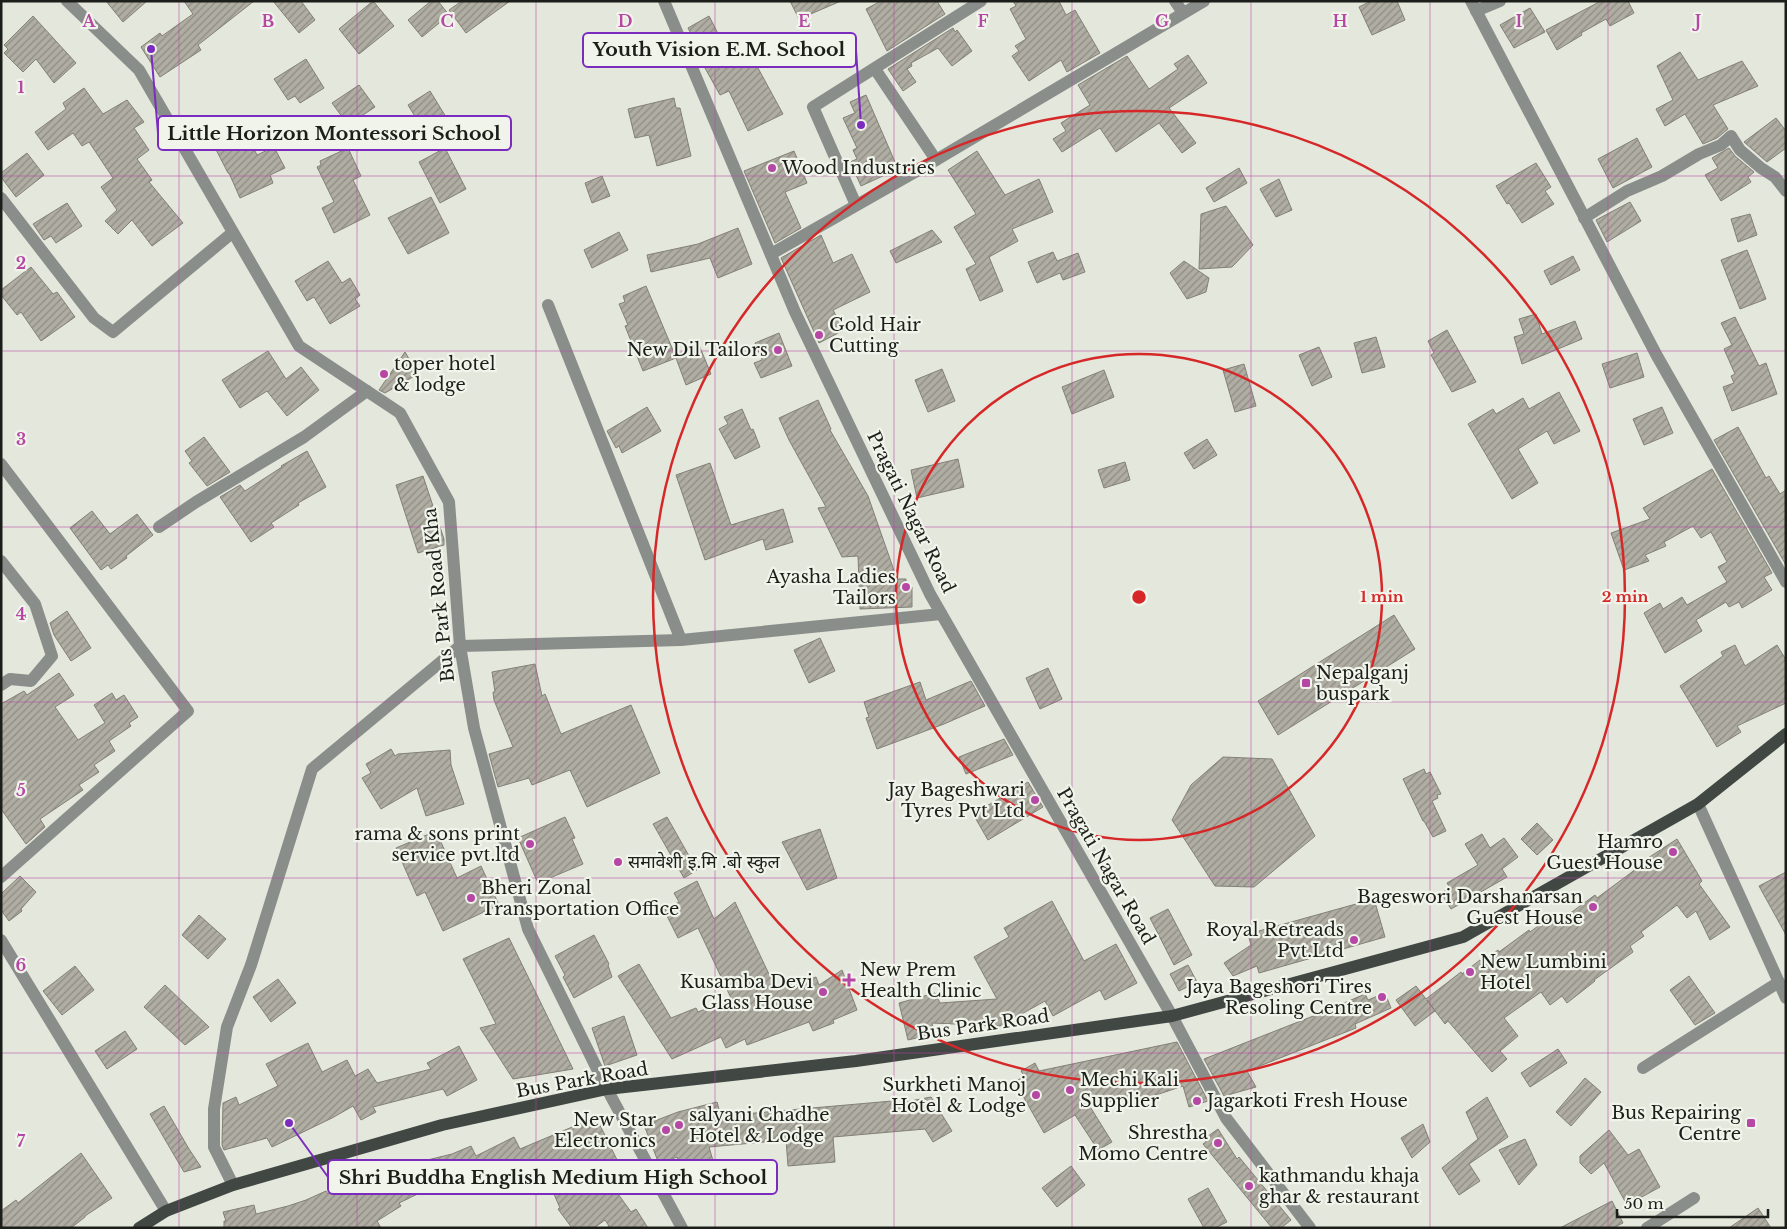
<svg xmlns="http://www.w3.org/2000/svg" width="1787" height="1229" font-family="'Libre Baskerville','Noto Sans Devanagari',serif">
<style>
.building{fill:url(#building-hatch);stroke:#838076}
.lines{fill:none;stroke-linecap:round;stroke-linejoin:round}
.minor{stroke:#8a8e8b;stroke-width:12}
.major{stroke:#414843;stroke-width:12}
.grid{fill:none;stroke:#b647a4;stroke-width:1;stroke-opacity:0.55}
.ring{fill:none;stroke:#d62828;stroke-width:2.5}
.poi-dot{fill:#b647a4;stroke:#f0f4ea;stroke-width:2}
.labels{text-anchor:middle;stroke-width:4.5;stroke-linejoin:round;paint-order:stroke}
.poi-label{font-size:18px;fill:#1c1e1a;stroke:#f0f4ea;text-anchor:end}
.street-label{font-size:18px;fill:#1c1e1a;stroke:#f0f4ea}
.grid-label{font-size:16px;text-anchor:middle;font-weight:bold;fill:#b647a4;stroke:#f0f4ea;stroke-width:4.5;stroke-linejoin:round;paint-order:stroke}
.centre{fill:#d62828;stroke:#f0f4ea;stroke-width:2.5}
.ring-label{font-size:15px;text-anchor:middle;font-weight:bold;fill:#d62828;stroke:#f0f4ea;stroke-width:4.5;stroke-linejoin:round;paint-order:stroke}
.leader{fill:none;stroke:#7b2cbf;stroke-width:2}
.callout-dot{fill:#7b2cbf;stroke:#f0f4ea;stroke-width:2}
.callout{fill:#f0f4ea;stroke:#7b2cbf;stroke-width:2}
.callout-label{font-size:19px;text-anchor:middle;font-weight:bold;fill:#1c1e1a}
</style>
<defs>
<pattern id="building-hatch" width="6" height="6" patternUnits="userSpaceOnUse" patternTransform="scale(1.25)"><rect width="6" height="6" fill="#b0ada3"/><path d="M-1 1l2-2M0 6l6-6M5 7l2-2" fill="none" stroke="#8e8c84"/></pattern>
</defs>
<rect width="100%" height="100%" fill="#e3e7dc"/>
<g class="building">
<polygon points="106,1 147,1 123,22"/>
<polygon points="184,1 254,1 198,45 201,50 160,77 141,47 160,33 162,36 193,14"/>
<polygon points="273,1 301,1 315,20 299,33"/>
<polygon points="373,1 394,26 359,54 339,29"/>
<polygon points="431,1 438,1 449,15 422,37 408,20"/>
<polygon points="462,1 510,1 466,33 449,10"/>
<polygon points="790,1 841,1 799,19"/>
<polygon points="881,1 937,1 945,14 887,51 866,9"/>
<polygon points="1013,1 1059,1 1066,15 1075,10 1100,53 1067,72 1061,60 1029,81 1012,56 1019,51 1015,46 1026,39 1010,9 1016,6"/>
<polygon points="1371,1 1397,1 1405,20 1372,35 1359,7"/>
<polygon points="1601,1 1628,1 1634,13 1610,26 1606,19 1581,33 1582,35 1557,50 1546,30"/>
<polygon points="1530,8 1545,32 1514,48 1500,25"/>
<polygon points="33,16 76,63 54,83 36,59 23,72 4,53 8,49 4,45"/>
<polygon points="709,16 729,55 746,46 783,114 748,131 729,91 720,95 705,68 708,67 688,28"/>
<polygon points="953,28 955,32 957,30 972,51 952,66 938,48 911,63 912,66 907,69 916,82 903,91 888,69"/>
<polygon points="1680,52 1698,80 1742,61 1758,86 1713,105 1728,129 1717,138 1703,144 1685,114 1665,126 1656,109 1673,100 1657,66"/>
<polygon points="1188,55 1207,83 1169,108 1196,143 1182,153 1159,123 1116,152 1100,128 1062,152 1053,139 1066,131 1061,123 1090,105 1078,85 1127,56 1149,89 1178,69 1174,64"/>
<polygon points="306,59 324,88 300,103 295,96 288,100 274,79"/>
<polygon points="359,85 375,107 348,125 332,103"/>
<polygon points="84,88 103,114 127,100 144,122 134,128 149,150 137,159 152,180 149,182 183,223 152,246 132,220 118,234 105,221 117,210 101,187 113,178 89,142 82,146 73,133 48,150 35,132 66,109 63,103"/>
<polygon points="430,91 446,117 438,122 442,127 427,136 408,105"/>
<polygon points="866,95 898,169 861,186 850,162 857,159 853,150 857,148 843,118 855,113 850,102"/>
<polygon points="674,98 676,108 680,108 691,156 657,166 649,135 635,138 628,109"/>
<polygon points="238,118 257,155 274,147 285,168 270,175 273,183 240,198 229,173 228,173 208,134"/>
<polygon points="1776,118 1786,131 1786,148 1767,162 1744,142"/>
<polygon points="1637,138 1652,167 1613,188 1598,159"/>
<polygon points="348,148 361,176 353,180 370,215 334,233 322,208 334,202 317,167 321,165 320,161"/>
<polygon points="445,148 466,189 440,203 419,162"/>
<polygon points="1729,148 1735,156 1754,172 1748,177 1751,182 1721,201 1705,175 1718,168 1712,158"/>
<polygon points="794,151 807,183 785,192 801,228 775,243 744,171"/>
<polygon points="977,151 1005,195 1039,179 1053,212 1012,229 1018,241 989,257 1003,291 980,301 966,269 976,264 954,227 976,214 948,170"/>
<polygon points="27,153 44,175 16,197 1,177 1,173"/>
<polygon points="1536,163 1551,187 1545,191 1554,204 1522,223 1509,203 1507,204 1496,186"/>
<polygon points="1239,168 1247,183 1214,202 1206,188"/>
<polygon points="602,176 610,196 592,203 585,183"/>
<polygon points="1279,179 1292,210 1276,217 1260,189"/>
<polygon points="431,197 449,233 408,254 388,218"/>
<polygon points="1630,202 1641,221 1607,242 1596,220"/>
<polygon points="67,203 82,226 56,243 51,236 44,240 33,224"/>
<polygon points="1226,206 1253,245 1232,267 1199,269 1201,214"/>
<polygon points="1750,214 1757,235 1738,242 1731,219"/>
<polygon points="738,228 752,264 718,278 710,258 651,272 647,255 698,244"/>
<polygon points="932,230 942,242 896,263 890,251"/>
<polygon points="619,232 628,250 592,268 584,250"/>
<polygon points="821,235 833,263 852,254 870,292 833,310 844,330 819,343 781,258"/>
<polygon points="1747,250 1766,299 1740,309 1721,260"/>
<polygon points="1053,252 1057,261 1078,253 1085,272 1063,280 1060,273 1037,283 1028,262"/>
<polygon points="1573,256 1580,270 1551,285 1544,271"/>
<polygon points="328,261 342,283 350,278 360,295 355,299 360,306 330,324 314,297 307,301 295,281"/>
<polygon points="1184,261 1209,278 1206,292 1187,299 1170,273"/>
<polygon points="31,267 53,294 57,292 75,317 41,341 21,312 17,315 1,295 1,290"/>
<polygon points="646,286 675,355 699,345 711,374 686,385 676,358 643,371 625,326 628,325 619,304 625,302 623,296"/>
<polygon points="1536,314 1542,334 1575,321 1582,339 1522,364 1514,337 1524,334 1519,319"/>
<polygon points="1735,317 1759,366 1766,363 1777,394 1732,411 1723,387 1734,383 1731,376 1735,374 1724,349 1732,345 1721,323"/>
<polygon points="1447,330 1476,382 1452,392 1431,355 1434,353 1428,341"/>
<polygon points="779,333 792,366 761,378 754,363 762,360 755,343"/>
<polygon points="1376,337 1385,367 1362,373 1354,343"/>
<polygon points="1319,347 1332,377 1312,386 1299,355"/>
<polygon points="268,351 286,379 301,367 319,390 287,416 267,391 240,408 222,380"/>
<polygon points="405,352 418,374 385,393 379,390"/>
<polygon points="1637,353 1644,377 1610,388 1602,364"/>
<polygon points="1244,364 1256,406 1235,412 1223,370"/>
<polygon points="942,369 955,401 928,412 915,380"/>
<polygon points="1104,370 1114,397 1072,414 1062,387"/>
<polygon points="1559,392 1580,431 1554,444 1547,431 1518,449 1538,483 1512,499 1468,424 1493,409 1496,414 1523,398 1529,409"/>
<polygon points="818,400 831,429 830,430 868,496 897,579 906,579 906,587 912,587 912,607 860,609 858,556 842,557 818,508 826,507 789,440 779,418"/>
<polygon points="647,407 661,431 622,453 619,446 616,448 607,431"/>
<polygon points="1662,407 1673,433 1644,445 1633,419"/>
<polygon points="742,409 751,430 753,429 760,447 735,459 719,429 728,424 724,417"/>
<polygon points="1738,427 1766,478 1769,476 1780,494 1786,490 1786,565 1714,440"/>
<polygon points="204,437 230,472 207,486 189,463 192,461 185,451"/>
<polygon points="1207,439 1217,455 1194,469 1184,453"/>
<polygon points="307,451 326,487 298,503 299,505 271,523 274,527 251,542 220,497 240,485 245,491 282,467 281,466"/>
<polygon points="958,459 964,487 917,498 911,470"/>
<polygon points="1125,462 1130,480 1104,488 1098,470"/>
<polygon points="710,463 731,525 783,509 793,542 766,550 763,539 705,560 676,475"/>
<polygon points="1712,469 1772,573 1764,577 1772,590 1742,608 1739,602 1729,607 1726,602 1696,620 1702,631 1665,653 1644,613 1660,603 1663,609 1682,597 1687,605 1727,582 1718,567 1727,562 1711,532 1701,538 1693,526 1664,542 1666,546 1645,555 1649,561 1624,570 1611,533 1650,519 1643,508"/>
<polygon points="423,476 444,539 444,545 418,553 396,485"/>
<polygon points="92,511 110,534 137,514 153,535 126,556 127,558 111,569 108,565 101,570 70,528"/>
<polygon points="67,611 91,648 71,661 54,635 50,623"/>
<polygon points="1394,615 1415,649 1278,735 1258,701"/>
<polygon points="820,638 835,671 809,683 794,650"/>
<polygon points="1735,645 1745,666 1777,645 1786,660 1786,703 1737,726 1741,732 1717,747 1680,686 1723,656 1721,652"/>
<polygon points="535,664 542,696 545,694 561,734 631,705 660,773 587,807 570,770 532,785 529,778 498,787 489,754 513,747 494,700 493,692 495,692 492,672"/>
<polygon points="1048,668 1062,699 1040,709 1026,678"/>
<polygon points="59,673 74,695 55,707 78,740 105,723 94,705 112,693 116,700 124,695 138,717 129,723 131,726 109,741 115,751 94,765 99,772 79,785 83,790 40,819 45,827 26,844 1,809 1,704 24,691 27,695"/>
<polygon points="971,681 985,706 944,724 877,749 866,718 869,717 864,702 920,682 926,700"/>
<polygon points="1004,739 1013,755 966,774 959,757"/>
<polygon points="391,749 395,756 398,754 450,750 451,765 464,804 426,816 417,788 381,809 362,778 371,773 366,764"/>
<polygon points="1223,757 1272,759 1315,836 1254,887 1215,886 1172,820 1191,785"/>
<polygon points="1424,769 1426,774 1430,772 1441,794 1437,795 1438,798 1432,801 1446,831 1433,837 1424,821 1423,821 1403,779"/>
<polygon points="1028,782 1043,807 988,840 973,814"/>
<polygon points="565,817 575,838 572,839 583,864 538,883 518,838"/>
<polygon points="667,817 697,870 684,878 653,824"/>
<polygon points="1537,823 1553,840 1537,855 1521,839"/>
<polygon points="820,829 837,878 807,890 782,842"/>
<polygon points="436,831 457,878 481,866 499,905 443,931 425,892 417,896 396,848"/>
<polygon points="1482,834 1490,848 1504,838 1518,857 1502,869 1507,877 1451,909 1441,893 1450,888 1447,883 1478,865 1465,844"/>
<polygon points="1677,839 1702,881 1699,884 1730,927 1710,940 1696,911 1687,918 1677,905 1641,932 1644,936 1630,946 1633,952 1594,980 1595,981 1567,1003 1562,996 1550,1005 1541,992 1504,1018 1518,1036 1500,1051 1507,1059 1492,1072 1448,1021 1445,1024 1427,1000 1435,1011 1415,1026 1396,1000 1416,986 1426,999 1461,972 1462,974 1480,960 1482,962 1498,950 1499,952 1529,930 1530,932 1549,918 1554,925 1595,895 1597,898 1632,872 1645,860"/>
<polygon points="1786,872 1786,935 1759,886"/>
<polygon points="20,876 36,892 21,909 22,911 9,921 1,910 1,894"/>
<polygon points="697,881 714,919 735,902 775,987 789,980 792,986 816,977 819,985 842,970 857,1010 833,1020 834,1023 813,1031 809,1022 747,1045 745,1039 726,1048 721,1037 672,1059 618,976 639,964 671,1018 696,1008 698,1012 731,998 698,928 678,938 664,910 679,902 674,893"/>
<polygon points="1374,899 1385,937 1259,973 1257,966 1233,976 1224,963 1251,945 1248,934"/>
<polygon points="1052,901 1084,961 1116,944 1137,983 1105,1000 1100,990 1053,1016 1045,1001 1000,1026 932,1023 934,1034 908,1040 899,1003 935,993 940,1003 997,999 974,957 1009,937 1004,928"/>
<polygon points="1168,909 1192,955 1174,965 1150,918"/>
<polygon points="199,915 226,939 208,959 182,935"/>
<polygon points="594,935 609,964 608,965 612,977 574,998 563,977 565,975 555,956"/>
<polygon points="509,938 535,991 573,1069 513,1079 480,1028 496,1024 463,959"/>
<polygon points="1188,965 1197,982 1179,991 1170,974"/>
<polygon points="75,966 94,990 62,1015 43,991"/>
<polygon points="1689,976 1715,1013 1695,1025 1670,990"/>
<polygon points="278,979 296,1003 271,1022 253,997"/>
<polygon points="165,985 209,1027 185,1045 144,1007"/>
<polygon points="1385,993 1391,1008 1355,1024 1356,1028 1247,1071 1256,1087 1224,1096 1204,1059 1321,1013 1365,994 1368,1000"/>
<polygon points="624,1016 637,1055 605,1066 592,1028"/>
<polygon points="125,1031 137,1049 107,1069 95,1051"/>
<polygon points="1177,1042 1208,1101 1189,1107 1183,1086 1141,1100 1139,1097 1089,1105 1112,1142 1098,1150 1075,1115 1044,1133 1015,1082 1024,1076 1021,1071 1035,1063 1039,1071"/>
<polygon points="308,1043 322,1072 347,1060 355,1076 368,1069 377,1083 431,1069 427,1063 459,1046 477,1080 447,1096 443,1089 373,1107 376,1112 361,1120 353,1106 332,1118 272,1147 267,1138 224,1150 222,1145 223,1103 236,1097 239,1105 278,1086 266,1064"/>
<polygon points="1558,1049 1567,1063 1530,1087 1521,1073"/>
<polygon points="1585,1078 1601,1092 1571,1126 1556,1112"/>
<polygon points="931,1097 952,1131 933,1142 925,1129 833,1137 835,1162 788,1166 786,1140 709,1147 719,1181 687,1191 677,1157 659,1164 644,1125 678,1112 717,1102 721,1116 892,1101 895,1104"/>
<polygon points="1487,1097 1508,1137 1469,1164 1480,1181 1459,1195 1442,1168 1478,1139 1466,1112"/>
<polygon points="164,1106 189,1149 201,1167 184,1172 150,1114"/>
<polygon points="596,1117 620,1166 603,1173 631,1212 636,1209 648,1228 606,1228 609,1226 605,1220 594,1228 572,1228 558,1209 560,1208 541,1164 535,1167 534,1166 518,1174 515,1167 468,1188 461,1173 399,1203 401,1206 377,1221 381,1228 224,1228 224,1221 226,1221 223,1212 254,1205 256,1214 288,1206 306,1200 326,1191 328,1194 368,1170 370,1174 452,1154 471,1146 476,1156 514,1137 520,1149"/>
<polygon points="1423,1124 1430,1142 1412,1158 1401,1138"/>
<polygon points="1218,1129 1237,1159 1239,1157 1291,1220 1281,1228 1272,1228 1203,1144 1206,1142 1204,1139"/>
<polygon points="1609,1130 1628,1155 1639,1149 1660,1187 1627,1205 1604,1163 1591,1174 1580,1163 1580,1156"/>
<polygon points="1525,1139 1537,1165 1519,1185 1499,1150"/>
<polygon points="81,1153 112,1198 85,1216 85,1217 71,1228 1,1228 1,1211 16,1200 18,1203"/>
<polygon points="1071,1166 1085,1185 1057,1207 1042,1188"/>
<polygon points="1208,1188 1227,1222 1215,1228 1204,1228 1188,1199"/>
<polygon points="1612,1201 1623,1223 1613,1228 1560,1228"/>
<polygon points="1758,1208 1771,1228 1729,1228"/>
</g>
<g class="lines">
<g class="minor">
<polyline points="67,1 139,70 299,346 400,413 449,502 460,646 474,728 528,929 607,1089 682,1228"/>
<polyline points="664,1 795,312 930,594 1172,1016 1226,1118 1310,1228"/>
<polyline points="1175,1 1183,13"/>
<polyline points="1471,1 1657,356 1786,582"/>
<polyline points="1476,11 1500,1"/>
<polyline points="875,69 936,160"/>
<polyline points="1,198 94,318 113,332 232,233"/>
<polyline points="856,205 813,107 981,1"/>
<polyline points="1584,218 1627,191 1662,176 1699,154 1721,145 1731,136 1740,150 1761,168 1775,177 1786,191"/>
<polyline points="771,254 936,160 1204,1"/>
<polyline points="548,305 681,640"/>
<polyline points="1,464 188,711 1,877"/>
<polyline points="159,527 196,502 304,437 367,391"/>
<polyline points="1,561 35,604 52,656 31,681 10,679 1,685"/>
<polyline points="1698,804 1786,998"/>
<polyline points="1,940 166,1211"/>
<polyline points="1643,1068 1779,982"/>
<polyline points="233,1185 214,1147 214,1109 227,1027 251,965 312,769 460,646 681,640 941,614"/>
<polyline points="1647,1228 1694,1198"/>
</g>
<polyline class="major" points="139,1228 166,1211 233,1185 442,1125 607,1089 856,1061 1172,1016 1463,937 1698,804 1786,734"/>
</g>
<path class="grid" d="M179,1V1228M357,1V1228M536,1V1228M715,1V1228M894,1V1228M1072,1V1228M1251,1V1228M1430,1V1228M1608,1V1228M1,176H1786M1,351H1786M1,527H1786M1,702H1786M1,878H1786M1,1053H1786"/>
<g class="ring">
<circle cx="1139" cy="597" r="243"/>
<circle cx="1139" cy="597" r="486"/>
</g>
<g class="poi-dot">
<circle cx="772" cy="168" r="5"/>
<circle cx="819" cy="335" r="5"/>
<circle cx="778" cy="350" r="5"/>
<circle cx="384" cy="374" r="5"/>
<circle cx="906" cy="587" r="5"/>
<rect x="1301" y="678" width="10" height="10" rx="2.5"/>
<circle cx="1035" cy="800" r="5"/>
<circle cx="530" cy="844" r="5"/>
<circle cx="1673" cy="852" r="5"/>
<circle cx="618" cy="862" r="5"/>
<circle cx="471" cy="898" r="5"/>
<circle cx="1593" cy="907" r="5"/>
<circle cx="1354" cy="940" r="5"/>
<circle cx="1470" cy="972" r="5"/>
<path d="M846.5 972.5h5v5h5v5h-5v5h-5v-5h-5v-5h5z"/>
<circle cx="823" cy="992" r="5"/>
<circle cx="1382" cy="997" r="5"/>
<circle cx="1070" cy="1090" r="5"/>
<circle cx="1036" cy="1095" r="5"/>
<circle cx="1197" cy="1101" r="5"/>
<rect x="1746" y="1118" width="10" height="10" rx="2.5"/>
<circle cx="679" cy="1125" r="5"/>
<circle cx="666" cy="1130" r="5"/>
<circle cx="1218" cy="1143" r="5"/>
<circle cx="1249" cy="1186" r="5"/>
</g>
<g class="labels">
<g class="poi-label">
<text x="782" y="174" text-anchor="start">Wood Industries</text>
<text x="829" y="331" text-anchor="start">Gold Hair<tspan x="829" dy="21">Cutting</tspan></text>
<text x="768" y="356">New Dil Tailors</text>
<text x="394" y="370" text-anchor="start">toper hotel<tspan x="394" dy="21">&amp; lodge</tspan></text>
<text x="896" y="583">Ayasha Ladies<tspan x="896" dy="21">Tailors</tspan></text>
<text x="1316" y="679" text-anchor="start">Nepalganj<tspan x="1316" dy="21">buspark</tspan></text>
<text x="1025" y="796">Jay Bageshwari<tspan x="1025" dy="21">Tyres Pvt Ltd</tspan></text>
<text x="520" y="840">rama &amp; sons print<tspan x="520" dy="21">service pvt.ltd</tspan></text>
<text x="1663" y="848">Hamro<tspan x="1663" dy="21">Guest House</tspan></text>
<text x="628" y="868" text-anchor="start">समावेशी इ.मि .बाे स्कुल</text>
<text x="481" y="894" text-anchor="start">Bheri Zonal<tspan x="481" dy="21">Transportation Office</tspan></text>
<text x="1583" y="903">Bageswori Darshanarsan<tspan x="1583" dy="21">Guest House</tspan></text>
<text x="1344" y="936">Royal Retreads<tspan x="1344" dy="21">Pvt.Ltd</tspan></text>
<text x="1480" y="968" text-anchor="start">New Lumbini<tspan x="1480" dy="21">Hotel</tspan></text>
<text x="860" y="976" text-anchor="start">New Prem<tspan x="860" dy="21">Health Clinic</tspan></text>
<text x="813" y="988">Kusamba Devi<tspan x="813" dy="21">Glass House</tspan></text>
<text x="1372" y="993">Jaya Bageshori Tires<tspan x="1372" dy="21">Resoling Centre</tspan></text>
<text x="1080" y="1086" text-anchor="start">Mechi Kali<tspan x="1080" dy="21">Supplier</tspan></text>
<text x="1026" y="1091">Surkheti Manoj<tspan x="1026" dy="21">Hotel &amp; Lodge</tspan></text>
<text x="1207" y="1107" text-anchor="start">Jagarkoti Fresh House</text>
<text x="1741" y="1119">Bus Repairing<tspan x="1741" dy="21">Centre</tspan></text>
<text x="689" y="1121" text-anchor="start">salyani Chadhe<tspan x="689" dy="21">Hotel &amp; Lodge</tspan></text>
<text x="656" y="1126">New Star<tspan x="656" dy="21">Electronics</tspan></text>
<text x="1208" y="1139">Shrestha<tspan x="1208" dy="21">Momo Centre</tspan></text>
<text x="1259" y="1182" text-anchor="start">kathmandu khaja<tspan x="1259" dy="21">ghar &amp; restaurant</tspan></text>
</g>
<g class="street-label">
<text transform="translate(911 512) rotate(64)" y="6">Pragati Nagar Road</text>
<text transform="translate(439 595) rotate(-96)" y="6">Bus Park Road Kha</text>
<text transform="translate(1106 866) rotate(60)" y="6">Pragati Nagar Road</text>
<text transform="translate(983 1025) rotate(-8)" y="6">Bus Park Road</text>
<text transform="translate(582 1080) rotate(-10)" y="6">Bus Park Road</text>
</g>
</g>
<g class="grid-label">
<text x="89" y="27">A</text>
<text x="268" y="27">B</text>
<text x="447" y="27">C</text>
<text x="625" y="27">D</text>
<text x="804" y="27">E</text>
<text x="983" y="27">F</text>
<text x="1162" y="27">G</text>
<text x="1340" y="27">H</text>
<text x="1519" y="27">I</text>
<text x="1698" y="27">J</text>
<text x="21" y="93">1</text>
<text x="21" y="269">2</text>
<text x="21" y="445">3</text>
<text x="21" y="620">4</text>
<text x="21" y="796">5</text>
<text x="21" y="971">6</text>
<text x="21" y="1147">7</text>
</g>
<circle cx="1139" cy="597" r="8" class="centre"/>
<g class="ring-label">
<text x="1382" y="602">1 min</text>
<text x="1625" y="602">2 min</text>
</g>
<path class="leader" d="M861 125L856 50M151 49L158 133M289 1123L328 1177"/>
<g class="callout-dot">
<circle cx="861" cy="125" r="5"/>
<circle cx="151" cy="49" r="5"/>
<circle cx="289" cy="1123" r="5"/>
</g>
<g class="callout">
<rect x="583" y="33" width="273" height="34" rx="5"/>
<rect x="158" y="116" width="353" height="34" rx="5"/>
<rect x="328" y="1160" width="449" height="34" rx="5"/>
</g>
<g class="callout-label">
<text x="719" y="56">Youth Vision E.M. School</text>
<text x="334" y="140">Little Horizon Montessori School</text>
<text x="553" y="1184">Shri Buddha English Medium High School</text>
</g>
<rect width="1787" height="1229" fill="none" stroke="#1c1e1a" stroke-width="5"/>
<path d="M1617 1209v8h151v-8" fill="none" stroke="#1c1e1a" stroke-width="2.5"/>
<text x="1624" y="1209" font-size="15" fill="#1c1e1a" stroke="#f0f4ea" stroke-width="4" paint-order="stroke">50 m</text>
</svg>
